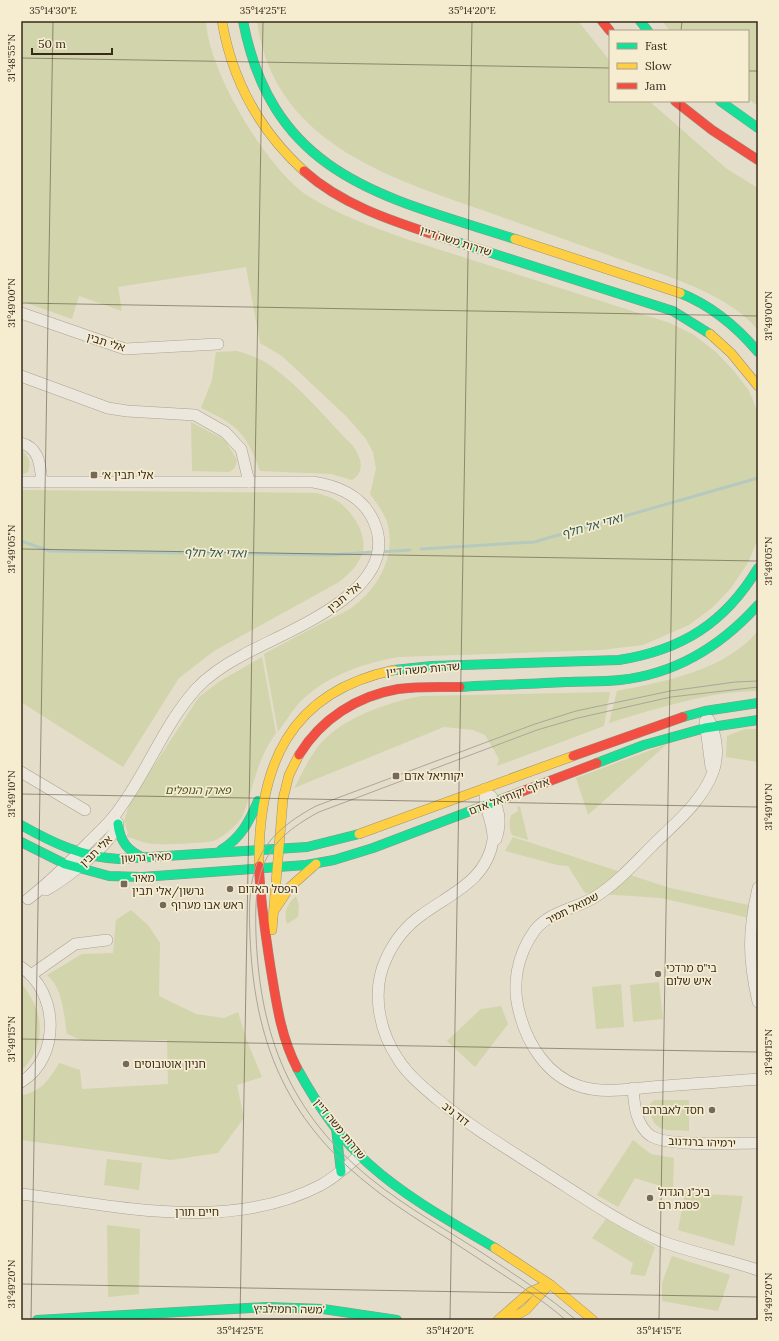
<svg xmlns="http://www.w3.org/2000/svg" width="779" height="1341" font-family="Lora,'Noto Sans Hebrew',serif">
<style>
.green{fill:#d2d4ac}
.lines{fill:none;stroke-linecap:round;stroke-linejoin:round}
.stream{stroke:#b6c9be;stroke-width:3}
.street-casing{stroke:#a9a294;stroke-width:12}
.fast-casing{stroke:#989184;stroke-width:10}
.slow-casing{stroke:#989184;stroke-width:10}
.jam-casing{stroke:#989184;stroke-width:10}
.street{stroke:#ece7dc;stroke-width:11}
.fast{stroke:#16e098;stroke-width:9}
.slow{stroke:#ffcf43;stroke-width:9}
.jam{stroke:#f24e42;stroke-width:9}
.tram{stroke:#aaa69d;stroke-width:1}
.ticks{fill:none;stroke:#372a1d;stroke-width:1;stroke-opacity:0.45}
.poi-dot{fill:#74695a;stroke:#f6ecd0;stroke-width:1.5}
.labels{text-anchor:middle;stroke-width:3.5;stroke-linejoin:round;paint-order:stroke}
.street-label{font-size:11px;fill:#372a1d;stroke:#f6ecd0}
.poi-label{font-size:11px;fill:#372a1d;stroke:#f6ecd0;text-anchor:start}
.park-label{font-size:11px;font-style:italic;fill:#465423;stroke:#f6ecd0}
.water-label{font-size:12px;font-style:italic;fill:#2b5756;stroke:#f6ecd0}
.neatline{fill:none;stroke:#372a1d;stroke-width:1.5}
.ticks-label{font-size:10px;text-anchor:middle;fill:#372a1d}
</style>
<rect width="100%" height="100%" fill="#e4ddca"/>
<g class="green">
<path d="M21,21H206C208,71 267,169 308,196C338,215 374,227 406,239L670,323L694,335L716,352L734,371L749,391L758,412V538L749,561L731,588L713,607L689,625L643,645L601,650L399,657C363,663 326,676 300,702C292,711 285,722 278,732L264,654C284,643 305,632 326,621C335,616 347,612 355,605C380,586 398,551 386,519C382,510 376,502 370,494L376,469L373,452L366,439L348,418L282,356L260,343L246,267L118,287L122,311L79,296L72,319L21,301Z"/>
<path d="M257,21H578L610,61V101H649L727,169L758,188V330C730,296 676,279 636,265C586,247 535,229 485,211C386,177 273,141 257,21Z"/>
<polygon points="662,21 758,21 758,106 748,99 748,31 670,31"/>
<path d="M237,351C249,355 261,358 271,366C301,387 327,420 353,446C361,458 366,471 352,480L331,474L260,471C246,433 238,425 201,408L212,380L216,352Z"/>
<polygon points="191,422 225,440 237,460 235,468 229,472 192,471"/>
<path d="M21,449C28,456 32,462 28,472L21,475Z"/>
<path d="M21,490L317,493C322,495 327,496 332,498C349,506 367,531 363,551C360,564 349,574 339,582L214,651L179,678L123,767L21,702Z"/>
<path d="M758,631V691C709,691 656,709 609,723L617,691C666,681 724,671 758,631Z"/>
<path d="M262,657L276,733C255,763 255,784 243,815C240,823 221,839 213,841C204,843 165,845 155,844C142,844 136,838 126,837L128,833L124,821L130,802L199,697L220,681Z"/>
<path d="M610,692L604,726L497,766L499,759L485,735L473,730L444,727L294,788C304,771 312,750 327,737C349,716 392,701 422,696Z"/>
<polygon points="745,729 758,729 758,762 726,757 727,736"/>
<polygon points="667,744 588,815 576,778"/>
<path d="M520,806L528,840L512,835C509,828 509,822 511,815L518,811L517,807Z"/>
<polygon points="513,837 670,888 758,907 758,920 661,898 585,893 568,866 557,865 505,851"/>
<path d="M296,896L299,905L298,917L287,924C283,911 287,905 296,896Z"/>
<path d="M131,910L148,925L160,943L159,996L196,1014L224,1018L238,1012L247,1041L262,1077L237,1085L244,1118L218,1153L171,1160L21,1140V1096C42,1090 48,1082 59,1063L80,1070L82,1089L168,1084L167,1040L83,1041L67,1034C64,1015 63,988 47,975L82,954L113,953L116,920Z"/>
<polygon points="659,982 663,1019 633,1022 630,985"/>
<path d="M21,983C44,1011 48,1044 21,1071Z"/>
<polygon points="621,984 624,1027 596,1029 592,987"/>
<polygon points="501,1006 508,1024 475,1067 447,1041 481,1009"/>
<path d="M654,1100H689V1131C666,1130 650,1133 650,1104Z"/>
<polygon points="633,1140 651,1154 674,1158 673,1190 635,1178 618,1207 597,1195"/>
<polygon points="107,1159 142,1163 139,1190 104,1185"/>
<polygon points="685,1193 743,1196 734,1246 678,1230"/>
<polygon points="606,1219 655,1247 645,1276 630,1274 633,1263 592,1238"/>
<polygon points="107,1225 140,1229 139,1294 108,1297"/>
<polygon points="672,1256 730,1275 718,1311 662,1301 662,1283"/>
</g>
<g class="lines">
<g class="stream">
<polyline points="21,541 50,551 330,555 373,552"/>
<polyline points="421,549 534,542 758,478"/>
<polyline points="379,552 410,550"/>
</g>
<defs>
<g id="street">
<polyline points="21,313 125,349 218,344"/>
<polyline points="21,376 108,408 127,411 195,415 225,432 241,449 249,482"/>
<path d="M21,443C40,448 40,466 42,482"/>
<path d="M21,482H313C339,486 363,496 374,522C404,590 286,631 243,655C226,664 209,675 196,689C164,725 148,770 120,808C112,821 100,831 89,842C70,862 50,882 28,899"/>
<path d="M709,720C717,736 719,756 713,772C702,802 674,824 652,846C634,864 617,883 595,897C576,909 550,911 535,930C517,955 511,985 520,1015C528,1045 548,1076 579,1086C602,1094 629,1089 652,1087C687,1084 723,1082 758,1079"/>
<polyline points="705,721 711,767"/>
<polyline points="21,772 85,810"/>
<path d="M485,789C485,794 485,799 486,804C488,817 494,827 493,840C487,880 452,893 423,914C407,925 394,941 386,959C371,991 379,1031 398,1059C408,1075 423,1087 437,1099C471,1127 508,1149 545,1173C583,1197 620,1223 661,1241C692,1253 726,1259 758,1270"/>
<path d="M491,796C500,809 501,824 496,839"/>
<path d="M758,888C748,931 748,959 758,1002"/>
<path d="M46,890C64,880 114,843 118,823"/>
<path d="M21,967C59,992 61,1058 21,1082"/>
<polyline points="31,975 75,944 107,940"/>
<path d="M633,1088C634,1104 636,1126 651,1136C669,1147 734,1143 758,1143"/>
<path d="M21,1194C118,1206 230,1233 321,1185C336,1177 347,1166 360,1155"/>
</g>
<g id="fast">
<path d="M243,21C273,177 384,197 515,239"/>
<polyline points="640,21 648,31"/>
<polyline points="720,101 758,128"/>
<polyline points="435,235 673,311 710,334"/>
<path d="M680,293C710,305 737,327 758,352"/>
<path d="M394,670L432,666L619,660C682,650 725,623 758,568"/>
<path d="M460,687C495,685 530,684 566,682C584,681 602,682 620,680C676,674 721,646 758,605"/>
<polyline points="683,717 705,711 758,703"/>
<polyline points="597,763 644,745 705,728 758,720"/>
<path d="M118,824C120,842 128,851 144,858"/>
<path d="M21,825C53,843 82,857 119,859L307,847L359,834"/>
<polyline points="21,842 65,864 109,876 142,877 306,865 334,860 373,848 510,796"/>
<path d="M221,850C241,838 249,822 258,801"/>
<path d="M297,1068C316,1103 340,1139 370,1165C407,1198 453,1223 495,1248"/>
<polyline points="336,1128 341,1172"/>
<polyline points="37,1320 267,1307 323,1309 397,1320"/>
</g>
<g id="slow">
<path d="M222,21C232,80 260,131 304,171"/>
<polyline points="515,239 680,293"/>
<polyline points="710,334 731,353 758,386"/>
<polyline points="359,834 573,756"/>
<path d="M259,866C258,766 289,692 394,670"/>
<polyline points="276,908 290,887 316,864"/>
<polyline points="272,930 283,799 289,775 299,755"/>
<polyline points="495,1248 551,1285 593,1320"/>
<polyline points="498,1320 530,1292 548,1284"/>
<polyline points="508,1320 526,1310 547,1287"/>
</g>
<g id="jam">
<polyline points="602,21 610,31"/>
<polyline points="675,101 712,130 758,160"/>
<path d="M304,171C341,204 389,220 435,235"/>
<path d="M299,755C321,719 357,696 398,689C418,686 440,687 460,687"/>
<polyline points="573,756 683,717"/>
<polyline points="510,796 597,763"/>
<path d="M259,866C260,899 265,931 270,964C276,1000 280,1035 297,1068"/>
</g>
</defs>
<use href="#street" class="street-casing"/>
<use href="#fast" class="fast-casing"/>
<use href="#slow" class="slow-casing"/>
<use href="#jam" class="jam-casing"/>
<use href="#street" class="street"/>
<use href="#fast" class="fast"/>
<use href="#slow" class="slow"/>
<use href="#jam" class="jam"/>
<g class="tram">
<path d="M566,1320C539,1297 508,1278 479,1259C442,1234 402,1212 368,1184C285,1118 254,1040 250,936C247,870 255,839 316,806L535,724L576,711L670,691L735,682L758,681"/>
<path d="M576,1320C548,1296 518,1277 487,1256C449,1231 407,1208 371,1179C290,1113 260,1037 256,935C254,872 261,843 319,812L537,730L578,718L671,697L758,687"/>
</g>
</g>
<path class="ticks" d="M681,31L682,21M21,58L610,68M748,71H758M21,303L758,316M21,549L758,561M21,794L758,807M21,1039L758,1052M21,1284L758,1297M31,1320L53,21M240,1320L263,21M450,1320L472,21M659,1320L680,101"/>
<g class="poi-dot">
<rect x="90" y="471" width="8" height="8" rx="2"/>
<rect x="392" y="772" width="8" height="8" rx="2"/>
<rect x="120" y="880" width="8" height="8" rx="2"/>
<circle cx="230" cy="889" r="4"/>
<circle cx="163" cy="905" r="4"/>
<circle cx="658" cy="974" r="4"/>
<circle cx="126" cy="1064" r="4"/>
<circle cx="712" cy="1110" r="4"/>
<circle cx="650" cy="1198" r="4"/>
</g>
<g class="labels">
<g class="street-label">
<text transform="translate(456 241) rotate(18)" y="4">שדרות משה דיין</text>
<text transform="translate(106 342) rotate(17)" y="4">אלי תבין</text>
<text transform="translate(344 597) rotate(-39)" y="4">אלי תבין</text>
<text transform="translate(423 669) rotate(-5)" y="4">שדרות משה דיין</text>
<text transform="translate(509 796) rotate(-21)" y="4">אלוף יקותיאל אדם</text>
<text transform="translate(96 851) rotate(-44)" y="4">אלי תבין</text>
<text transform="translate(146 857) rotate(-3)" y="4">מאיר גרשון</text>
<text transform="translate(572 908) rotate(-27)" y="4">שמואל תמיר</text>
<text transform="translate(456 1114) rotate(38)" y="4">דוד ניב</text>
<text transform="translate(340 1129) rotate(51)" y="4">שדרות משה דיין</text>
<text transform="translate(702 1142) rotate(2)" y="4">ירמיהו ברנדנוב</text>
<text x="197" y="1216">חיים תורן</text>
<text transform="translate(289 1309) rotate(1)" y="4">משה רחמילביץ'</text>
</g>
<g class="poi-label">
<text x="102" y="479">אלי תבין א׳</text>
<text x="404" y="780">יקותיאל אדם</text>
<text x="132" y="882">מאיר<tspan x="132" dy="13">גרשון/אלי תבין</tspan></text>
<text x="238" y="893">הפסל האדום</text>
<text x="171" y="909">ראש אבו מערוף</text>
<text x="666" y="972">בי"ס מרדכי<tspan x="666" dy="13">איש שלום</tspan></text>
<text x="134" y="1068">חניון אוטובוסים</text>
<text x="704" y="1114" text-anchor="end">חסד לאברהם</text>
<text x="658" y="1196">ביכ"נ הגדול<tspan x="658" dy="13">פסגת רם</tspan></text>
</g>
<g class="park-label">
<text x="198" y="794">פארק הנופלים</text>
</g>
<g class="water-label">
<text transform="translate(592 526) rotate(-16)" y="4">ואדי אל חלף</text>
<text transform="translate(215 553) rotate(1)" y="4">ואדי אל חלף</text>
</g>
</g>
<rect width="779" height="1341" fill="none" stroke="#f6ecd0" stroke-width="44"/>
<rect x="609" y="30" width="140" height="72" fill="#f6ecd0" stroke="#aa9e88"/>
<rect x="617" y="43" width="20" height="6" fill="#16e098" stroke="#aa9e88"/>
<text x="645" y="50" font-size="12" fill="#372a1d">Fast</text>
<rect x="617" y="63" width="20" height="6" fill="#ffcf43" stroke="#aa9e88"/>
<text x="645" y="70" font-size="12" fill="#372a1d">Slow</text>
<rect x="617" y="83" width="20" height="6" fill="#f24e42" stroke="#aa9e88"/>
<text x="645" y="90" font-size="12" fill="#372a1d">Jam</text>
<path d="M32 48v6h80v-6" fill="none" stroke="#372a1d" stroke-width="2"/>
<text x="38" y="48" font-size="12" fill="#372a1d" stroke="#f6ecd0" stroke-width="3" paint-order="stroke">50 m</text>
<rect x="22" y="22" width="735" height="1297" class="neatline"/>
<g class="ticks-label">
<text x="53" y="14">35°14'30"E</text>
<text x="263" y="14">35°14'25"E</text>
<text x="472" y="14">35°14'20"E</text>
<text transform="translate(11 58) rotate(-90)" y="4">31°48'55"N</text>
<text transform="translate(11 303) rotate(-90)" y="4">31°49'00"N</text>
<text transform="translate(768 316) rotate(-90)" y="4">31°49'00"N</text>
<text transform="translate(11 549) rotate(-90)" y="4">31°49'05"N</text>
<text transform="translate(768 561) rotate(-90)" y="4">31°49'05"N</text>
<text transform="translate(11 794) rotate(-90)" y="4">31°49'10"N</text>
<text transform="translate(768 807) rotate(-90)" y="4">31°49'10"N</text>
<text transform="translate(11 1039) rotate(-90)" y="4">31°49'15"N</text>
<text transform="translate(768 1052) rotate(-90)" y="4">31°49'15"N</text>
<text transform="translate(11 1284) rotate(-90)" y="4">31°49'20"N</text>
<text transform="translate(768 1297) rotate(-90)" y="4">31°49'20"N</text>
<text x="240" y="1334">35°14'25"E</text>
<text x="450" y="1334">35°14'20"E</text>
<text x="659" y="1334">35°14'15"E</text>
</g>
</svg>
